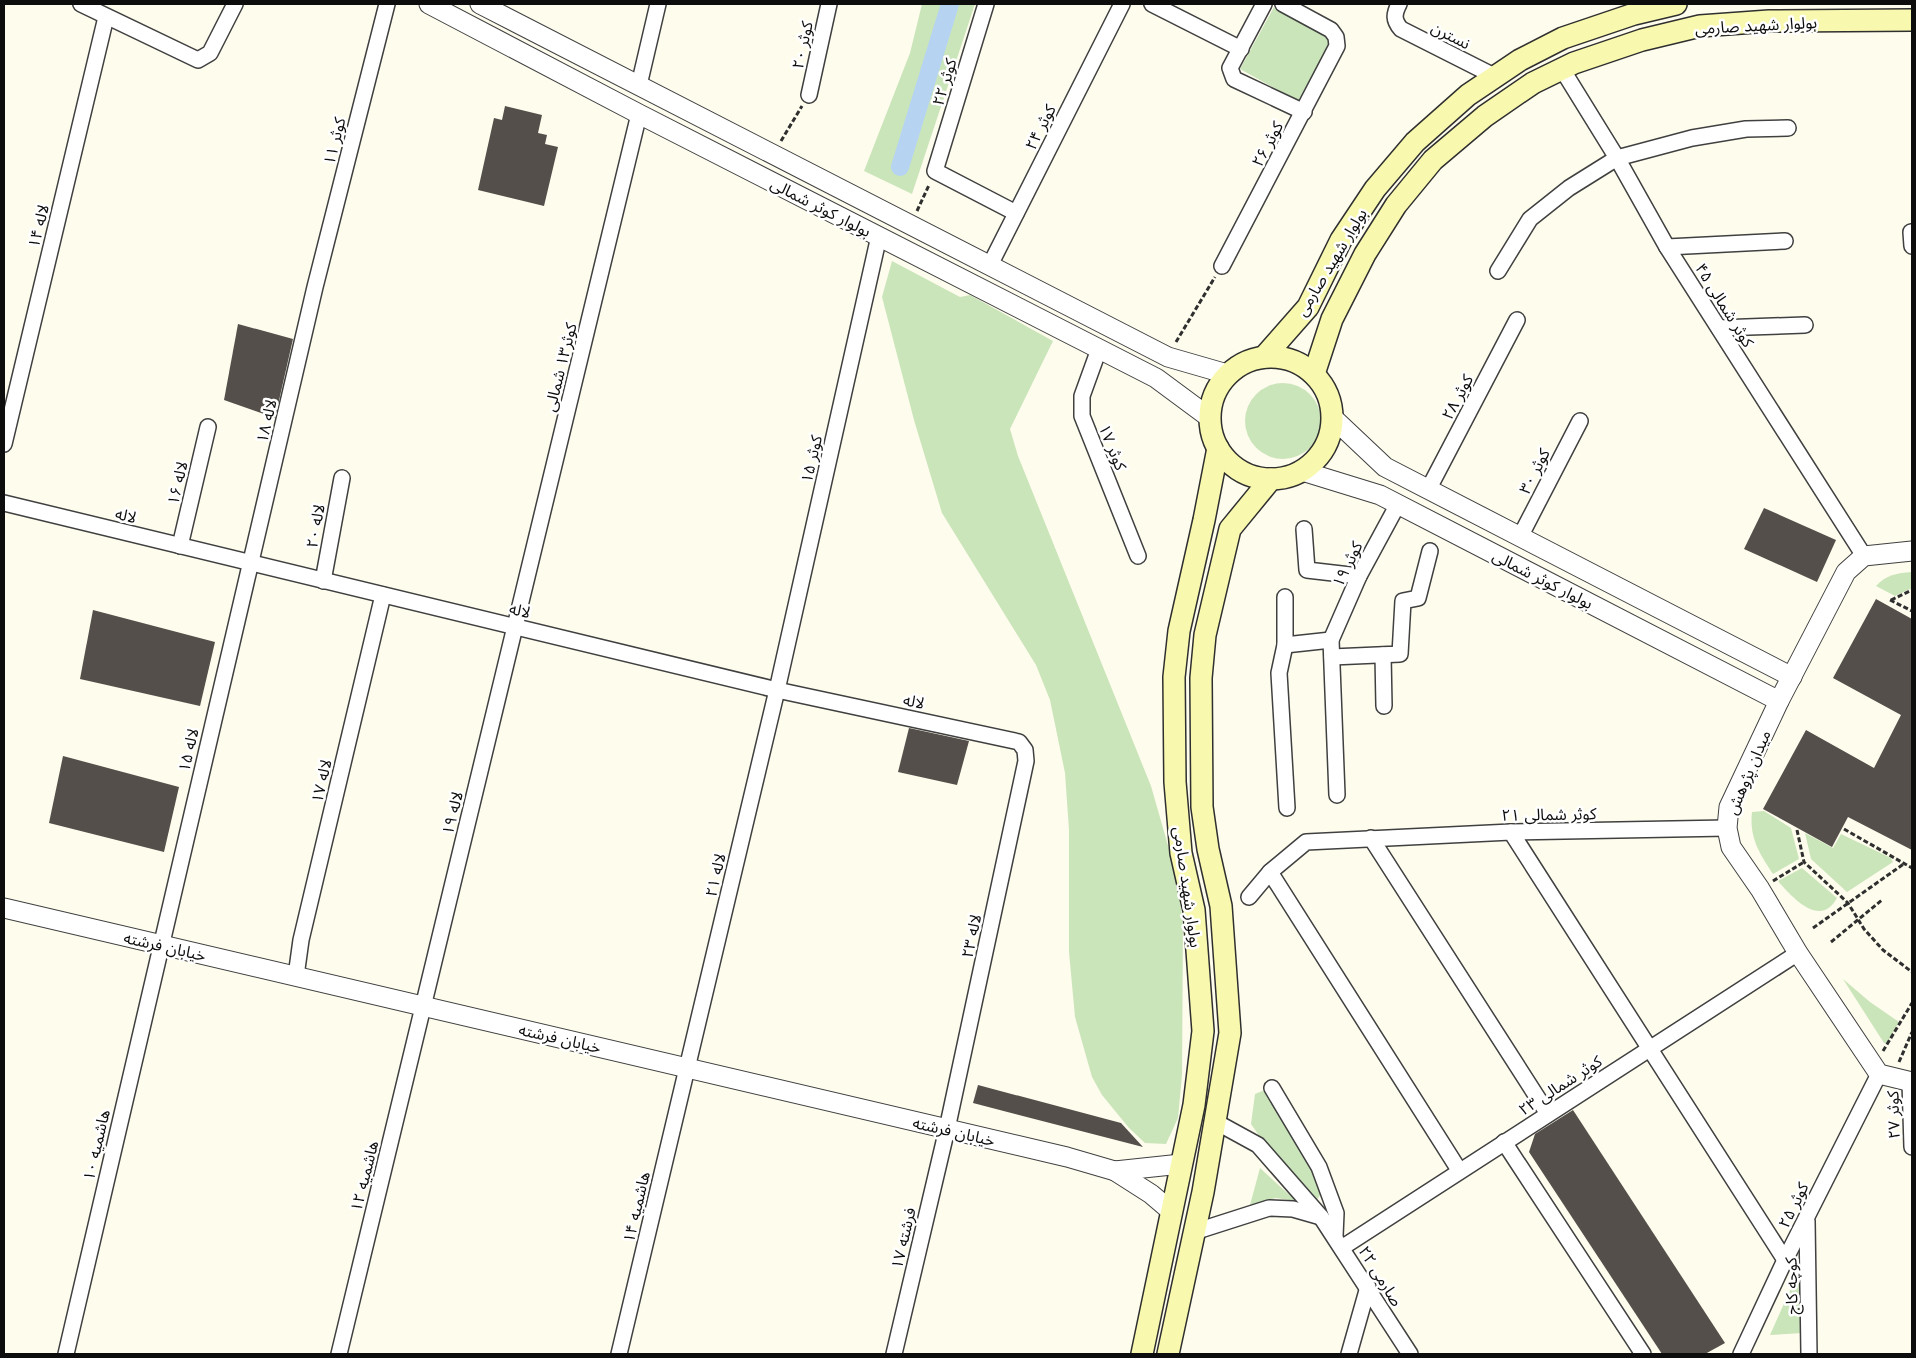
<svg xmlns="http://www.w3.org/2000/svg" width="1916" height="1358" font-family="'Libre Baskerville','Noto Sans Arabic',serif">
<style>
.green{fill:#cbe5ba}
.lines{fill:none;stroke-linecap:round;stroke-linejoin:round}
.canal{stroke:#b6d4f1;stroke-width:18}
.building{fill:#544f4a}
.minor-casing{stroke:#404040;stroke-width:18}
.tertiary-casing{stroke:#404040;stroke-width:21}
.secondary-casing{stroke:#2f2f2f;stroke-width:24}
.path{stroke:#2f2f2f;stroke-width:3;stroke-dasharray:5 2.5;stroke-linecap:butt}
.minor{stroke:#fff;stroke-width:15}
.tertiary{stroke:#fff;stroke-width:19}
.secondary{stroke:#f8f8ae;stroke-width:21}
.labels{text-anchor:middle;stroke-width:5;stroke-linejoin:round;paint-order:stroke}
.street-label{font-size:16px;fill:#0d0d0d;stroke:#fff}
</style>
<rect width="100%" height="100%" fill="#fefced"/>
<g class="green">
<polygon points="922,4 975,4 912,194 864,171 910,53"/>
<polygon points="1274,7 1332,39 1298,101 1240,69"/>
<polygon points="892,261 960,297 970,295 1053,341 1010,429 1018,456 1151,786 1177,877 1183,924 1182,1075 1178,1118 1166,1144 1145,1143 1129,1128 1102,1095 1092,1077 1075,1017 1069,952 1069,830 1065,773 1050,700 1036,665 942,513 914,420 882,297"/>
<circle cx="1283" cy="421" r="38"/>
<path d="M1912,572V588L1895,596L1876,586C1886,575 1897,573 1912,572Z"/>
<path d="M1764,811L1791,828L1799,859L1773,874C1760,854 1749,838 1752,812Z"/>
<polygon points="1805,833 1833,848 1841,834 1891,858 1893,862 1847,892 1811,859"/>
<path d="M1802,868L1837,898C1820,929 1792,897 1778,881Z"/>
<polygon points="1843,979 1870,1002 1899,1022 1887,1043 1884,1043"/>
<polygon points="1267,1089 1324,1190 1316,1201 1267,1147 1251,1124 1255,1094"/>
<polygon points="1260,1168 1296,1201 1276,1198 1250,1205"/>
<polygon points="1803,1261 1803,1333 1770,1335"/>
</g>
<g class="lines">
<polyline class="canal" points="900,167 950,4"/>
</g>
<g class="building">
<polygon points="505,106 542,115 538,133 547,135 545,144 558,147 544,206 478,190 494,118 502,120"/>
<polygon points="238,324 293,339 275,418 224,400"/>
<polygon points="1764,508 1836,540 1817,582 1744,549"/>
<polygon points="1876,599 1912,619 1912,850 1848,817 1832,847 1763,809 1806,730 1874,768 1901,715 1833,678"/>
<polygon points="93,610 215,642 200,706 80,679"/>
<polygon points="909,728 969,741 957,785 898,772"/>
<polygon points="63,756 179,787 164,852 49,823"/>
<polygon points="978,1085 1121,1123 1143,1147 973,1103"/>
<polygon points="1573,1110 1725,1343 1705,1354 1662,1354 1529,1152 1535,1134"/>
</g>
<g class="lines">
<defs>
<g id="minor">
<polyline points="81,4 198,60 210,53 235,4"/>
<polyline points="986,4 935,171 1016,213"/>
<polyline points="1152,4 1241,49"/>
<polyline points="1264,4 1230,68 1234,79 1304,112"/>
<path d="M1399,4C1394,14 1393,20 1401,29L1494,76"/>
<polyline points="1562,69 1617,158 1667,247 1864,556"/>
<polyline points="639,85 658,4"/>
<polyline points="809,95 829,4"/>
<polyline points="1911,232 1912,246"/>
<polyline points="1667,247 1785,241"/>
<polyline points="990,265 1122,4"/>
<polyline points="1222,266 1337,46 1336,37 1331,30 1283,4"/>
<polyline points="1498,271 1530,219 1569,188 1617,158 1692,138 1746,129 1788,128"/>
<polyline points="1719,328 1805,325"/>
<polyline points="1099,349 1082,396 1082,416 1138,556"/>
<polyline points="4,444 106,17"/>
<polyline points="1428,490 1517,320"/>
<polyline points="4,503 777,690 1019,742 1025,750 1026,761 947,1129 894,1354"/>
<polyline points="1304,529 1307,570 1359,576"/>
<polyline points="1520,537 1580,421"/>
<polyline points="180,546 208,427"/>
<polyline points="323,581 342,478"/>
<polyline points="1285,597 1285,645 1279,673 1287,808"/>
<polyline points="1285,645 1331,640"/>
<polyline points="1383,655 1384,706"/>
<polyline points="1332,657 1400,654 1403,601 1418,598 1430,551"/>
<polyline points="1337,795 1331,640 1359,576 1398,504"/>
<polyline points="1511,832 1785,1260"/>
<polyline points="1371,838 1548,1114"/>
<polyline points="1270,872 1459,1170"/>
<polyline points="1249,897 1270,872 1306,842 1511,832 1727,828"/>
<polyline points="296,976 301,940 383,595"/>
<polyline points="1910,1082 1912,1147"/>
<polyline points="1272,1088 1319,1167 1336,1213 1335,1236"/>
<polyline points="1216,1122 1258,1145 1321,1217 1410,1354"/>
<polyline points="1504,1142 1643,1354"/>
<polyline points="1807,1221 1809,1354"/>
<polyline points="1194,1232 1269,1208 1293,1209 1321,1217"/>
<polyline points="1343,1247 1798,953"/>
<polyline points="66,1354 315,287 387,4"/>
<polyline points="339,1354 639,114"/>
<polyline points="619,1354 777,690 879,236"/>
<polyline points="1349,1354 1368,1287"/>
<polyline points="1741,1354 1785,1260 1879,1074"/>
</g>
<g id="tertiary">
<polyline points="429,4 639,114 1156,378 1210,418"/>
<polyline points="480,4 1168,357 1227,374"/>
<polyline points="1332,417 1385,467 1792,677"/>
<polyline points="1302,471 1380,495 1779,701"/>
<polyline points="1912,551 1864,556 1846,572 1779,701 1729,807 1727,828 1731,847 1760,889 1798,953 1879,1074 1912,1082"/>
<polyline points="4,908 1067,1157 1115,1171 1151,1194 1171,1211"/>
<polyline points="1115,1171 1181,1164"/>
</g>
<g id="secondary">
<circle cx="1271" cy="418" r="61"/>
<polyline points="1264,357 1308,307 1341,240 1375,189 1415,142 1468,95 1520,60 1563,38 1634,14 1676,4"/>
<polyline points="1314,374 1332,319 1365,254 1396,205 1433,160 1485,116 1533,83 1574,63 1642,40 1700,26 1769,21 1912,20"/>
<polyline points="1142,1354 1194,1105 1203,1031 1194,910 1181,853 1175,782 1174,677 1179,631 1204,520 1218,448"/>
<polyline points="1168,1354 1203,1192 1230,1033 1221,906 1208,849 1202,807 1201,678 1205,635 1230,529 1271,479"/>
</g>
</defs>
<use href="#minor" class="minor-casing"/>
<use href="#tertiary" class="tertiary-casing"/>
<use href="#secondary" class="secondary-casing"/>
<g class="path">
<polyline points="781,141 802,106"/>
<polyline points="917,211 929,185"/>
<polyline points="1176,342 1215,277"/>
<polyline points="1890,600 1912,611"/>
<polyline points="1891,600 1912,590"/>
<polyline points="1844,829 1912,868"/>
<polyline points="1797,830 1804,862 1848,903 1864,929 1883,950 1912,972"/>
<polyline points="1773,881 1804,862"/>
<polyline points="1813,928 1905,863"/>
<polyline points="1831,942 1882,900"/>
<polyline points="1883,1051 1912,1003"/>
<polyline points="1899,1062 1912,1032"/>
</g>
<use href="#minor" class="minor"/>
<use href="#tertiary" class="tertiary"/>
<use href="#secondary" class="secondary"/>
</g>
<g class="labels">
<g class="street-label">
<text transform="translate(1756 25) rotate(-3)" y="6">بولوار شهید صارمی</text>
<text transform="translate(1451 35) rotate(27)" y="6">نسترن</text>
<text transform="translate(802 45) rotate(-78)" y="6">کوثر ۲۰</text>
<text transform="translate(944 82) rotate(-73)" y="6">کوثر ۲۲</text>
<text transform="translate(1040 127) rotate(-63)" y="6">کوثر ۲۴</text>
<text transform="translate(334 141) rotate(-76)" y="6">کوثر ۱۱</text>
<text transform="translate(1267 144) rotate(-62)" y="6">کوثر ۲۶</text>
<text transform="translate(821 207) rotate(27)" y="6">بولوار کوثر شمالی</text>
<text transform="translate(38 226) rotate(-76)" y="6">لاله ۱۴</text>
<text transform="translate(1331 262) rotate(-59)" y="6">بولوار شهید صارمی</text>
<text transform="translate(1725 305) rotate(58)" y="6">کوثر شمالی ۴۵</text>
<text transform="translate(560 367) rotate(-76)" y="6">کوثر۱۳ شمالی</text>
<text transform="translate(1457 397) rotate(-62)" y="6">کوثر ۲۸</text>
<text transform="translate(266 421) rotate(-77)" y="6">لاله ۱۸</text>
<text transform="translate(1113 447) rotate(68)" y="6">کوثر ۱۷</text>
<text transform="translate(811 459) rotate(-77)" y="6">کوثر ۱۵</text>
<text transform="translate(1534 471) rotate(-63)" y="6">کوثر ۳۰</text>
<text transform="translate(177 483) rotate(-77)" y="6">لاله ۱۶</text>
<text transform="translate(126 515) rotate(14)" y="6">لاله</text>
<text transform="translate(315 526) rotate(-80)" y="6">لاله ۲۰</text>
<text transform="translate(1347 564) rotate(-64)" y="6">کوثر ۱۹</text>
<text transform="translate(1543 579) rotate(27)" y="6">بولوار کوثر شمالی</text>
<text transform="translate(520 610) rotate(14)" y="6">لاله</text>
<text transform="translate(914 701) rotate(12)" y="6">لاله</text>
<text transform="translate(188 750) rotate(-77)" y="6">لاله ۱۵</text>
<text transform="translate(1748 772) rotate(-67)" y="6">میدان پژوهش</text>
<text transform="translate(321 781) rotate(-77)" y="6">لاله ۱۷</text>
<text transform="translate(452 813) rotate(-76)" y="6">لاله ۱۹</text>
<text transform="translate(1549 814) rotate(-1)" y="6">کوثر شمالی ۲۱</text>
<text transform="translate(715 875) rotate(-77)" y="6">لاله ۲۱</text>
<text transform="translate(1188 887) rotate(82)" y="6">بولوار شهید صارمی</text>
<text transform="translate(971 936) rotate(-78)" y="6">لاله ۲۳</text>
<text transform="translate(165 946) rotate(13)" y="6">خیابان فرشته</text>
<text transform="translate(560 1038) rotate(13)" y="6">خیابان فرشته</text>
<text transform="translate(1560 1085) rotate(-33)" y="6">کوثر شمالی ۲۳</text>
<text transform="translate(1893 1115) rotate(-92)" y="6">کوثر ۲۷</text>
<text transform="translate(954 1131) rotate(13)" y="6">خیابان فرشته</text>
<text transform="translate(96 1145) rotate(-77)" y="6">هاشمیه ۱۰</text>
<text transform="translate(364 1176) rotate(-76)" y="6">هاشمیه ۱۲</text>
<text transform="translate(1793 1205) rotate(-64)" y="6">کوثر ۲۵</text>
<text transform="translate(636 1207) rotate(-77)" y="6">هاشمیه ۱۴</text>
<text transform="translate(903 1238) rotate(-77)" y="6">فرشته ۱۷</text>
<text transform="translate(1381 1276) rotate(58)" y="6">صارمی ۲۲</text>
<text transform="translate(1791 1286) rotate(-91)" y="6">کوچه کاج</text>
</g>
</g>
<rect width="1916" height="1358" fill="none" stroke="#0d0d0d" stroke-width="10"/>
</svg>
